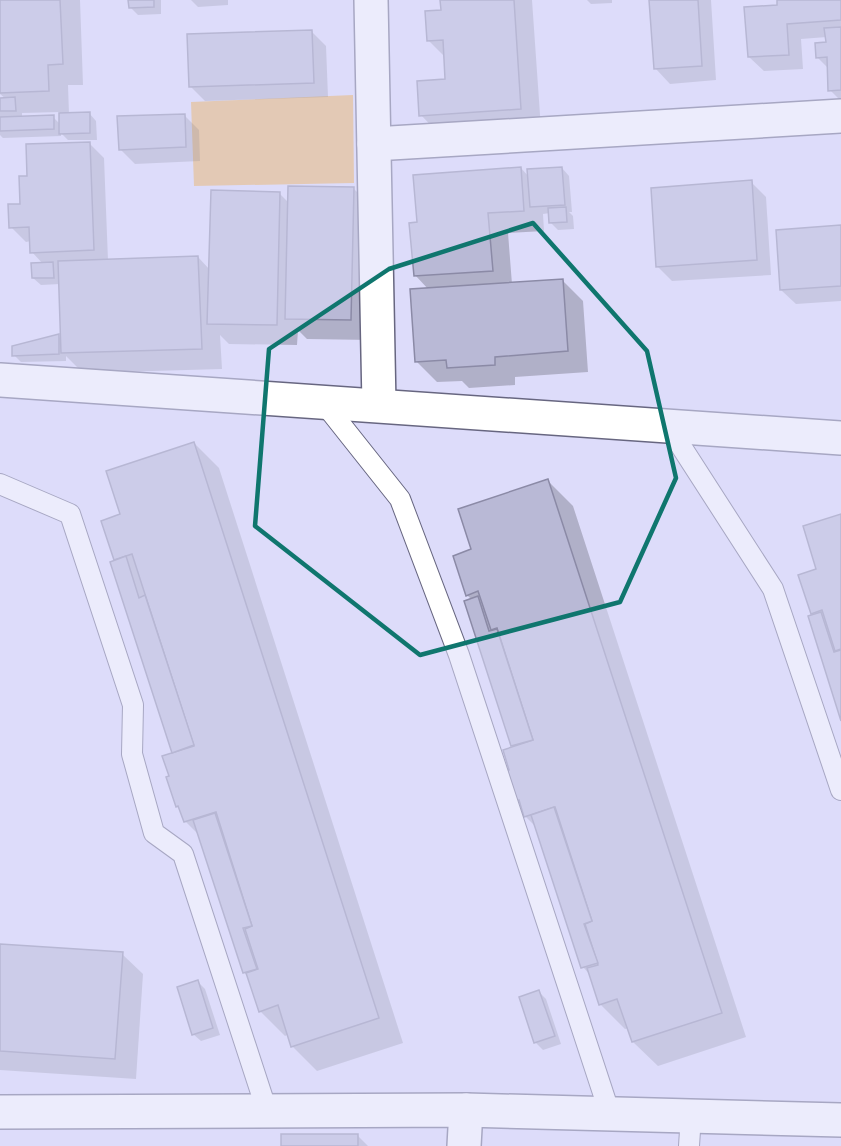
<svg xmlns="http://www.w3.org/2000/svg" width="841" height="1146" font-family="Cabin,sans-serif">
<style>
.green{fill:#ebb262}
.shadow{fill:#0003;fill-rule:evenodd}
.building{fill:#b9b9d6;stroke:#8b8aa6;stroke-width:1.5}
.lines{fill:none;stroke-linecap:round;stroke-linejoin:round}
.service-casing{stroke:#676680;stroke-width:22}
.minor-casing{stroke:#676680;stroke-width:36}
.service{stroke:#fff;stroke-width:20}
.minor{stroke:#fff;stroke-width:33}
.marked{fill:none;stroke:#0f766e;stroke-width:4.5;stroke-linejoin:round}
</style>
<rect width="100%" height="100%" fill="#dddcfa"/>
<polygon class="green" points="353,95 354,183 194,186 191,102"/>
<g class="shadow">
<path d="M0,0H80L83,85H68L69,114L89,113L96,121L97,140H68L61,133V136L3,138L0,135V100L6,99L0,94ZM60,112V124L53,117L22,118V113Z"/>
<polygon points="123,0 161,0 161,14 138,15 130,7 130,0"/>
<polygon points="191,0 228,0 228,5 198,7"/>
<polygon points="442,0 532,0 541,129 441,136 421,115 447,80 446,58 429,41 442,12"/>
<polygon points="587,0 612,0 612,3 591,4"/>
<polygon points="651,0 711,0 716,80 670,84 656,69"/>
<polygon points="779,0 841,0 841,101 830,90 829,69 817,57 827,43 827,37 801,39 803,69 764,71 749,57 779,6"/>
<polygon points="311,31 326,46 328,97 205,101 190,86"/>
<polygon points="185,116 199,130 200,161 135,164 120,149"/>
<polygon points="89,143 104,158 108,260 198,257 210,270 280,194 289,203 354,189 374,209 371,340 307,339 298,330 297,345 229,344 220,335 222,369 83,373 66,356 66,361 21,362 14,355 58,336 62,340 60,284 41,285 33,278 43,264 32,252 31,241 26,242 11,227 21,205 29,177"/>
<polygon points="521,168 529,177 562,168 569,176 572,212 569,212 573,216 574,229 558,230 550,222 550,213 543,214 544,231 508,233 512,284 563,281 583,301 588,372 515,377 515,385 469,388 462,381 437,382 416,361 429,290 415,275 418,223"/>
<polygon points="751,182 766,197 771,275 672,281 657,266"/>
<polygon points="841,227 841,301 796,304 781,290"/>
<polygon points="194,443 219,468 403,1043 317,1071 292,1046 289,1034 285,1036 260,1011 249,978 244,972 199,835 185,821 181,810 177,806 171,777 175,753 115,559 122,515"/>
<polygon points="548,481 573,506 746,1037 658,1066 633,1042 629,1028 625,1029 600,1004 591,976 583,967 537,828 525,816 522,806 517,800 511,771 515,748 466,602 472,600 467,595 473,550"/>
<polygon points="841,516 841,716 814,616 812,613 818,570"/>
<polygon points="0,945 122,954 143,974 136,1079 0,1070"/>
<polygon points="198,982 205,989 220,1035 201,1041 193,1034"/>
<polygon points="539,992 546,999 561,1044 543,1050 535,1042"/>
<polygon points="358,1136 368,1146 282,1146"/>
</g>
<g class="building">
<polygon points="0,0 60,0 63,64 48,65 49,91 0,93"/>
<polygon points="128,0 154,0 154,7 129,8"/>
<polygon points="440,0 514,0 521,109 419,116 417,81 445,79 443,40 427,41 425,11 441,10"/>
<polygon points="649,0 698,0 702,66 654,69"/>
<polygon points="777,0 841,0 841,20 787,24 789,55 748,57 744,7 777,5"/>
<polygon points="841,27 841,90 828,91 827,57 816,58 815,43 826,42 824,28"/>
<polygon points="312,30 314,83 189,87 187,34"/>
<polygon points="15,97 16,111 0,111 0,98"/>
<polygon points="90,112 90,133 59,134 59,113"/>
<polygon points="185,114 186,147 119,150 117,116"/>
<polygon points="54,115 54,129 0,131 0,117"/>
<polygon points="90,142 94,250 30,253 29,227 9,228 8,204 20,204 19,176 27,176 26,144"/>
<polygon points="521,167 524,211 488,213 493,271 414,276 409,223 417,222 413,175"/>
<polygon points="562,167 565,205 530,207 527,169"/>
<polygon points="752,180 757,260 656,267 651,188"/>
<polygon points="288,186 354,187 351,320 285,319"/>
<polygon points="211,190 280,192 277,325 207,324"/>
<polygon points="566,207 567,222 549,223 548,208"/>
<polygon points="841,225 841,286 780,290 776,230"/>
<polygon points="198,256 202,349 61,353 58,261"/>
<polygon points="53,262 54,278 32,278 31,263"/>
<polygon points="563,279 568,351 495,357 495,365 447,368 446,360 415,362 410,289"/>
<polygon points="59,334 59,354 12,356 12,346"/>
<polygon points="194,442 379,1018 291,1047 278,1005 259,1012 246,973 258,969 245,929 252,926 216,812 184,822 178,806 176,807 166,777 169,776 162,756 194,746 132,554 114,560 101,521 120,514 106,471"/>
<polygon points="548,479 722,1013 632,1042 617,999 599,1005 587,968 598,965 585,924 592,921 555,807 524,817 519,800 516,801 505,771 509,770 503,750 533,740 497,628 491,630 478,591 466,596 453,556 471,549 458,509"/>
<polygon points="841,514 841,649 835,651 822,610 811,614 798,575 816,569 803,526"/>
<polygon points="126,556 139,598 145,595 194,745 172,753 110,562"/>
<polygon points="478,596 489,631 497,629 533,740 511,746 464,601"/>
<polygon points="821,612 834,652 841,650 841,721 808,616"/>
<polygon points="554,807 592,921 584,924 598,963 581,968 531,815"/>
<polygon points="215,813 252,926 243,928 257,969 243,973 193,820"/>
<polygon points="0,944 123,952 115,1059 0,1051"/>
<polygon points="198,980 213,1028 192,1035 177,987"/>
<polygon points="539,990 555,1036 534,1043 519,997"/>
<rect x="281" y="1134" width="77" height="12"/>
</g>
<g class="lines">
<defs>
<g id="service">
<polyline points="323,402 400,499 459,655 610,1114"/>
<polyline points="668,426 773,589 841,790"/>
<polyline points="0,484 70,514 133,705 132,754 154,833 183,854 267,1111"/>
<polyline points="689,1146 691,1115"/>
</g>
<g id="minor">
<polyline points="371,0 379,405"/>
<polyline points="374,144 841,116"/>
<polyline points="0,380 841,438"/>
<polyline points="0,1112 466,1110 841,1120"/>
<polyline points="464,1146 466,1110"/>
</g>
</defs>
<use href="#service" class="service-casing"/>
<use href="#minor" class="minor-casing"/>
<use href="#service" class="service"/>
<use href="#minor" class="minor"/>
</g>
<path d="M0 0H841V1146H0ZM533,223L647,351L676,478L620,602L420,655L255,526L269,349L389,269Z" fill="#dddcfa" fill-opacity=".55" fill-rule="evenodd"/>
<path class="marked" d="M533,223L647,351L676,478L620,602L420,655L255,526L269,349L389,269Z"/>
</svg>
